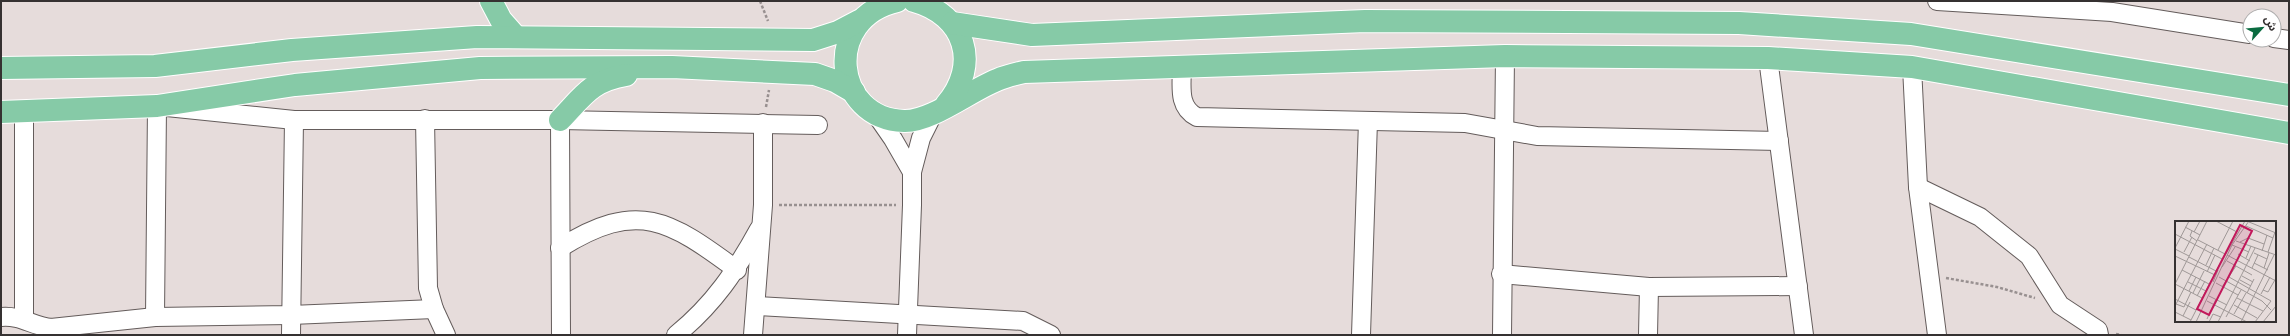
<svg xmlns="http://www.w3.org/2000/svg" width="2290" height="336" font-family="'Fira Sans Condensed','Noto Sans Arabic',sans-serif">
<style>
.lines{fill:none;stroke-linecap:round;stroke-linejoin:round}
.minor-casing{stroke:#645c5b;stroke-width:20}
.major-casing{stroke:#fff;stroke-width:24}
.path{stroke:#989090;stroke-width:2.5;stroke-dasharray:3 2;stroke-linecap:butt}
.minor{stroke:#fff;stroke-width:18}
.major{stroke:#86caa7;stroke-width:22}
.inset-road{fill:none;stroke:#9f9897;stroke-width:1}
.view{fill:#c2185b;fill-opacity:0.15;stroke:#c2185b;stroke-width:2}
.inset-edge{fill:none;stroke:#353131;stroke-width:2}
</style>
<rect width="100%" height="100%" fill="#e6dcdb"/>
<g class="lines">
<defs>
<g id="minor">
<polyline points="1937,1 2112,12 2250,34"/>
<polyline points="2274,38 2289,40"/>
<polyline points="1768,58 1804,335"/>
<path d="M1182,66C1182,85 1177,107 1197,117L1465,123L1537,136L1779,141"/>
<polyline points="1912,67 1918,187 1937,335"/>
<polyline points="24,111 24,319"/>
<polyline points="875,113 893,139 912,172"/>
<polyline points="425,119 428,288 434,309 446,335"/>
<polyline points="560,120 561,335"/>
<polyline points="1918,187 1980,217 2029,256 2060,305 2098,330 2099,335"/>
<path d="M560,248C638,199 669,220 737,270"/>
<polyline points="1501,274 1649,287 1798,286"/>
<polyline points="757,306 1023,321 1051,335"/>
<path d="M1,317C20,315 33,326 51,328L155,317L291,315L434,309"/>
<polyline points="155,317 157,106 294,120 560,120 818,125"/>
<polyline points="291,335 294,120"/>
<path d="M676,335C714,304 736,271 759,229"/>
<polyline points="753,335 763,205 763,123"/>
<polyline points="907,335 912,205 912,172 921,138 933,114"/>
<polyline points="1361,335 1368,121"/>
<polyline points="1502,335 1505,56"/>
<polyline points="1648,335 1649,287"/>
</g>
<g id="major">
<polyline points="491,1 501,20 516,37"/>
<path d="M897,1C822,18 833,119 904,121C931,122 971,90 997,80C1006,76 1015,74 1024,72L1505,56L1768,58L1912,67L2289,133"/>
<path d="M914,1C965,15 981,64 946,105"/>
<polyline points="952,23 1032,35 1365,21 1739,23 1911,34 2289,95"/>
<polyline points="1,68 155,66 292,50 477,37 813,40 838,32 859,21"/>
<polyline points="1,112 157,106 295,85 480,68 672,67 815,74 835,81 854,92"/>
<path d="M560,120C584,95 591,81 626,75"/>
</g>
</defs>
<use href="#minor" class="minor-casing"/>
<use href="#major" class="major-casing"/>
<g class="path">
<polyline points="760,1 768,21"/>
<polyline points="766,107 769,90"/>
<polyline points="779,205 896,205"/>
<polyline points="1946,278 1997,287 2035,298"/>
<polyline points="2116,334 2121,335"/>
</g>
<use href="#minor" class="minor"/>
<use href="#major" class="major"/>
</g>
<g transform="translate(2175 221)">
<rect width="101" height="101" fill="#e6dcdb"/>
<path class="inset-road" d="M41,0L62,11M74,1L101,12M71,5L98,17M10,6L25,14M17,10L15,15L22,20M19,11L25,0M0,13L47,38M23,19L50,33M61,20L101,34M65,21L73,17L89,23M57,24L74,31M0,27L14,0M0,28L14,35M43,29L58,0M87,30L92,14M9,31L17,16M93,31L100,11M79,32L92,38M63,33L75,40M52,34L101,60M0,35L40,54M14,36L41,50L70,0M71,37L76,25M52,40L77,54M79,42L93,49M31,44L39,27M47,46L60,26M77,47L83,34M89,47L94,32M7,49L34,63M32,51L40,34M67,55L78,61M44,56L87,80L96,89M54,56L96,80M65,59L76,65M13,61L31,70M38,61L43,49M41,62L63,74M0,63L32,0M0,63L27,77M47,66L61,45M88,69L93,71L101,57M14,70L21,56M18,72L29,50M72,72L79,58M86,73L95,56M22,75L30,60M34,75L52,84M62,77L88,90M0,78L21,89M32,80L72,101M1,83L9,86L16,71M59,84L82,97M0,85L32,23M0,91L16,99M59,93L71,72M8,95L15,81M51,96L66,69M32,98L41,78M15,101L37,58M21,101L57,24L74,0M34,101L38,93L46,96M43,101L80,27M66,101L99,34M80,101L96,80M88,101L101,85"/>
<path class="view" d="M65,4L77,10L34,94L22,88Z"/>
<rect width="101" height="101" class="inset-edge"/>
</g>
<rect width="2290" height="336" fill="none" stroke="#353131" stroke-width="4"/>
<g transform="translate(2262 28) rotate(63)"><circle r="19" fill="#ffffff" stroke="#aeadad"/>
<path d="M0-3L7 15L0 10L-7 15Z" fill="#0a6b40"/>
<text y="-6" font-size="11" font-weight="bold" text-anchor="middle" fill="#353131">ش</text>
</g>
</svg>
